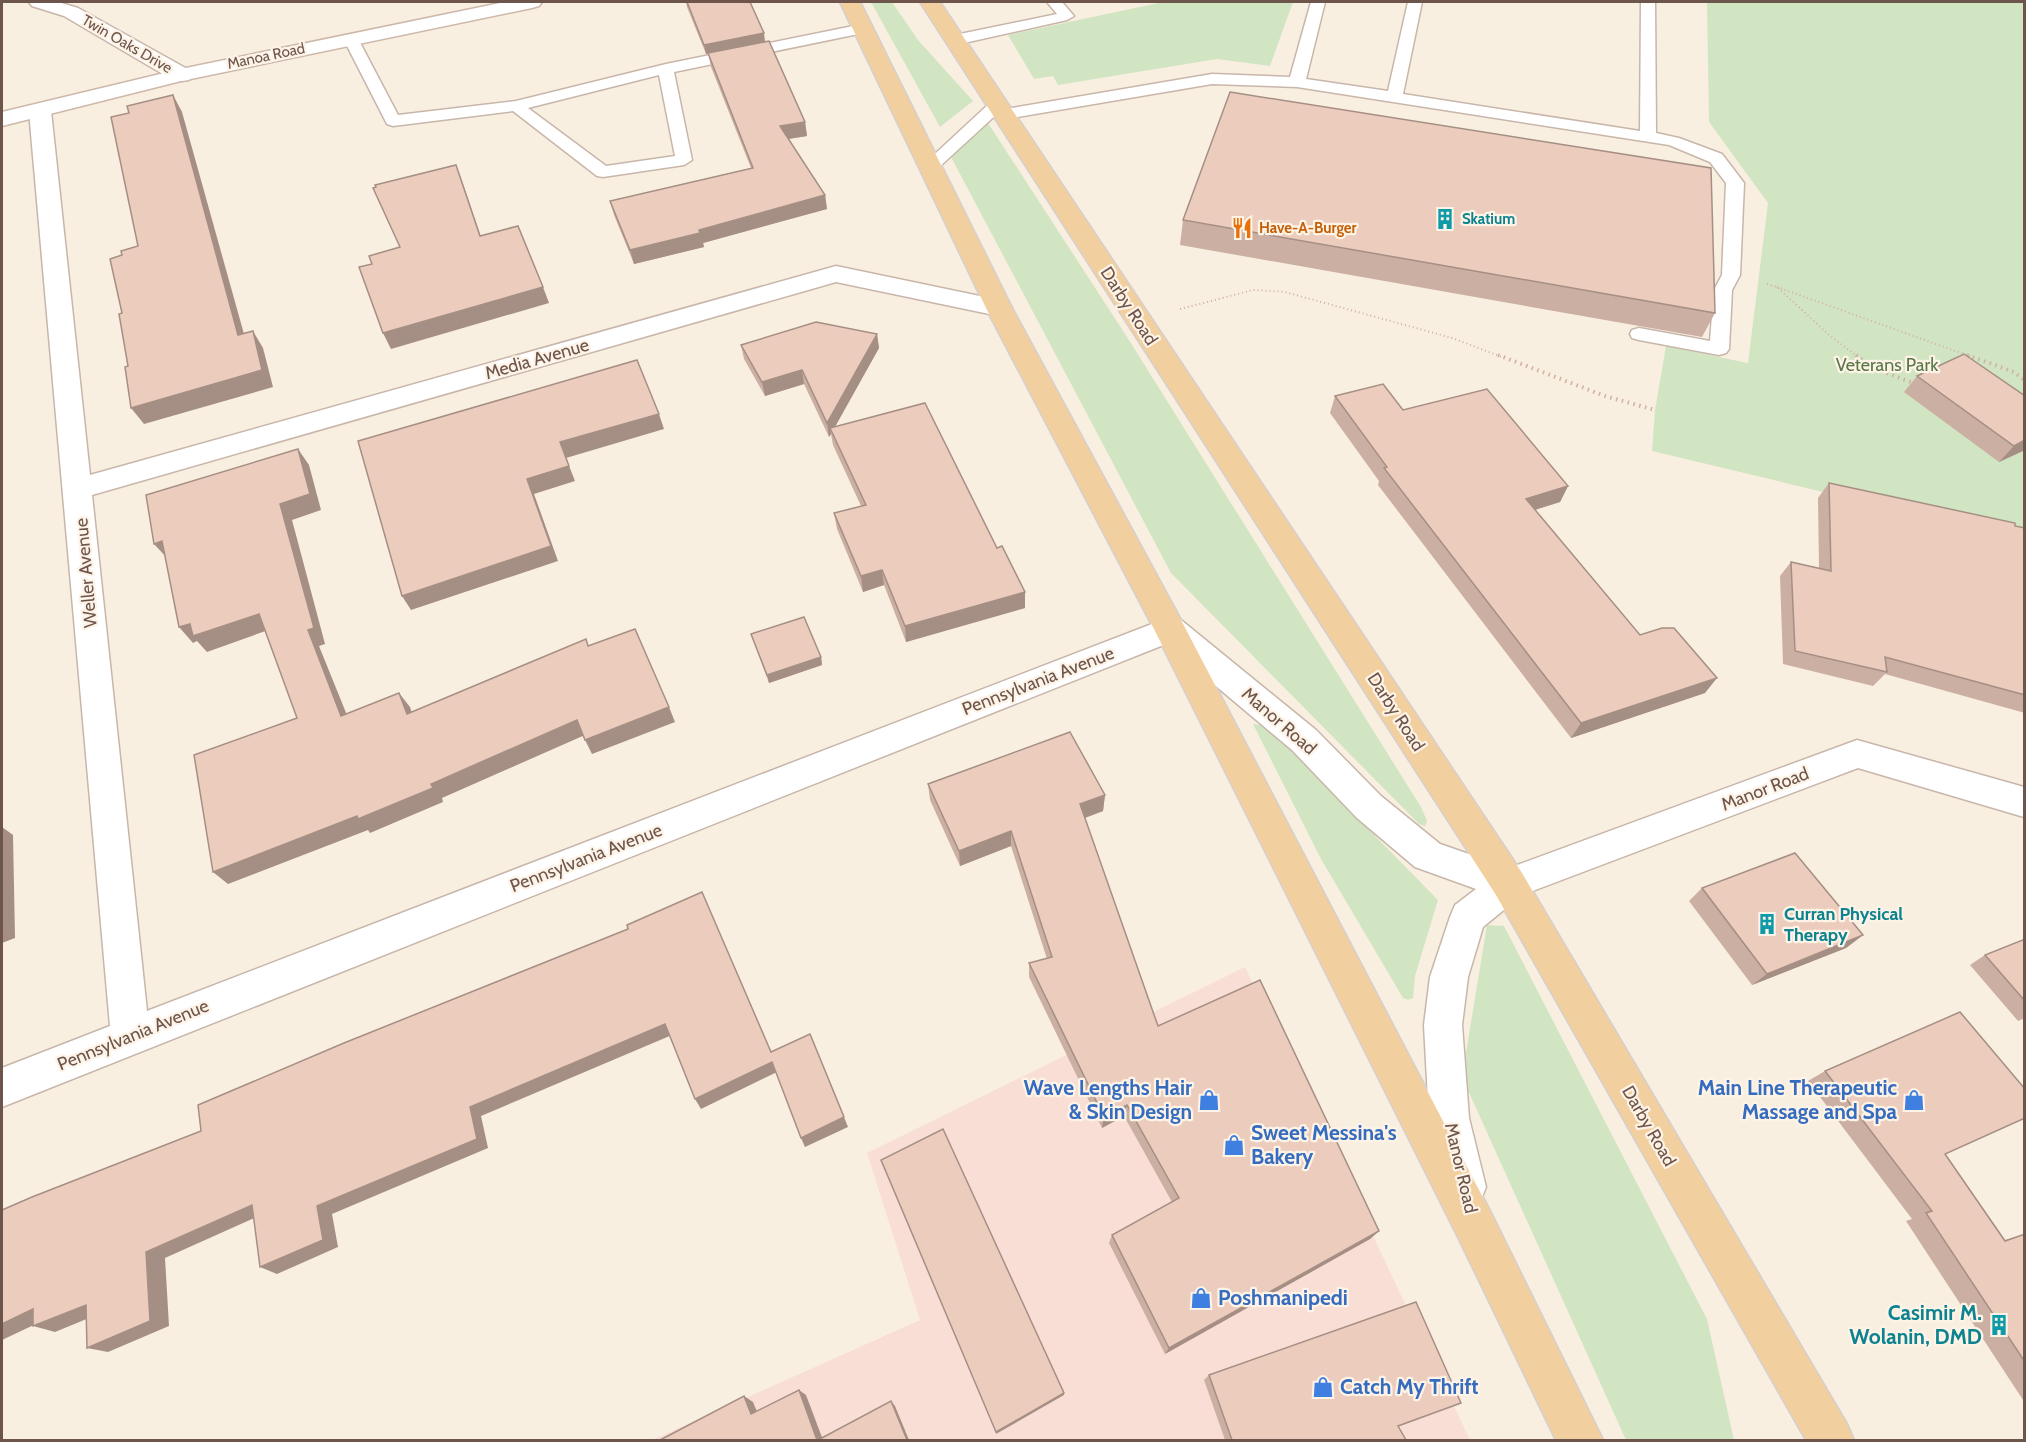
<svg xmlns="http://www.w3.org/2000/svg" width="2026" height="1442" font-family="Cabin,sans-serif">
<style>
.commercial{fill:#f9ded6}
.green{fill:#d2e5c2}
.lines{fill:none;stroke-linecap:round;stroke-linejoin:round}
.service-casing{stroke:#c8b6aa;stroke-width:3}
.minor-casing{stroke:#c8b6aa;stroke-width:3}
.secondary-casing{stroke:#cdb8aa;stroke-width:3}
.primary-casing{stroke:#d6cfcd;stroke-width:3}
.path-far1{stroke:#d0b0a0;stroke-width:2;stroke-dasharray:1 3;stroke-linecap:butt}
.path{stroke:#d0b0a0;stroke-width:4;stroke-dasharray:1.5 4.5;stroke-linecap:butt}
.service{fill:#fff;fill-rule:evenodd}
.minor{fill:#fff;fill-rule:evenodd}
.secondary{fill:#fff;fill-rule:evenodd}
.primary{fill:#f2cf9f;fill-rule:evenodd}
.wall{fill:#cbafa2}
.shaded-wall{fill:#a58f84}
.building{fill:#ecccbc;stroke:#a58f84;stroke-width:1.5}
.labels{text-anchor:middle;stroke-width:4.5;stroke-linejoin:round;paint-order:stroke}
.far-street-label{font-size:15px;fill:#6e554b;stroke:#fdf3e7}
.far-culture-label{font-size:15px;font-weight:bold;fill:#0d838f;stroke:#fdf3e7;text-anchor:start}
.far-food-label{font-size:15px;font-weight:bold;fill:#c56008;stroke:#fdf3e7;text-anchor:start}
.street-label{font-size:18px;fill:#6e554b;stroke:#fdf3e7}
.park-label{font-size:18px;fill:#587847;stroke:#fdf3e7}
.culture-label{font-size:18px;font-weight:bold;fill:#0d838f;stroke:#fdf3e7;text-anchor:start}
.near-shop-label{font-size:21px;font-weight:bold;fill:#366cbe;stroke:#fdf3e7;text-anchor:start}
.near-culture-label{font-size:21px;font-weight:bold;fill:#0d838f;stroke:#fdf3e7;text-anchor:end}
</style>
<rect width="100%" height="100%" fill="#f9efe1"/>
<polygon class="commercial" points="1245,967 1470,1440 652,1440 920,1320 867,1153"/>
<g class="green">
<polygon points="871,2 892,2 918,40 973,101 940,127"/>
<polygon points="1163,2 1293,2 1270,66 1217,59 1058,85 1053,76 1034,79 1008,35"/>
<polygon points="1707,2 2024,2 2024,540 1652,451 1655,410 1666,346 1748,363 1768,203 1709,122"/>
<polygon points="988,123 1129,340 1421,807 1427,821 1425,826 1419,824 1171,573 950,155"/>
<polygon points="1253,724 1267,726 1438,900 1415,976 1413,998 1408,1000 1403,998 1321,859"/>
<polygon points="1487,925 1504,926 1707,1319 1734,1440 1626,1440 1462,1077"/>
</g>
<g class="lines">
<defs>
<g id="service">
<polygon points="1047,2 1062,2 1074,16 1067,20 955,45 947,40 955,35 1057,14"/>
<polygon points="1311,2 1325,2 1306,79 1388,91 1408,2 1422,2 1403,94 1640,131 1641,2 1655,2 1656,133 1679,138 1722,154 1744,183 1740,275 1732,290 1729,349 1726,353 1719,355 1639,340 1632,338 1630,334 1632,330 1639,328 1710,341 1714,290 1722,275 1726,183 1710,162 1669,145 1297,87 1212,84 1005,119 999,117 998,113 937,169 931,170 923,165 992,101 998,99 1006,104 1000,110 1212,74 1290,77"/>
<path d="M863,24L868,26L871,29L868,32L674,72L692,160L684,165L603,177L597,176L513,111L393,126L387,124L343,38L346,35H356L398,115L516,101L666,64ZM659,75L675,156L606,166L528,108Z"/>
</g>
<g id="minor">
<polygon points="29,2 58,2 78,8 189,70 192,75 189,80 181,81 173,80 64,16 32,6"/>
<polygon points="40,104 48,106 51,111 90,475 836,266 999,300 1008,302 1012,308 1008,314 999,316 836,282 92,495 147,1011 1170,617 1181,620 1316,730 1381,796 1440,844 1509,868 1857,740 2024,787 2024,817 1858,768 1522,895 1483,927 1468,977 1462,1025 1469,1118 1486,1187 1480,1202 1465,1208 1450,1202 1444,1187 1429,1118 1424,1025 1430,977 1450,917 1455,905 1476,889 1415,867 1357,818 1292,750 1166,644 2,1107 2,1068 110,1026 29,111 32,106"/>
</g>
<polygon id="secondary" points="505,2 542,2 539,6 532,8 181,81 2,126 2,112 181,69"/>
<g id="primary">
<polygon points="840,2 860,2 1012,308 1181,620 1489,1209 1603,1440 1556,1440 1459,1239 1154,629 986,308"/>
<polygon points="920,2 940,2 1522,873 1847,1424 1854,1440 1806,1440 1496,895"/>
</g>
</defs>
<use href="#service" class="service-casing"/>
<use href="#minor" class="minor-casing"/>
<use href="#secondary" class="secondary-casing"/>
<use href="#primary" class="primary-casing"/>
<g class="path-far1">
<polyline points="1767,284 1777,287 1829,335 1858,357"/>
<polyline points="1777,287 1972,357"/>
<polyline points="1180,309 1253,290 1285,292 1452,338 1502,357"/>
</g>
<g class="path">
<polyline points="1498,355 1605,396 1655,410"/>
<polyline points="1856,355 1873,368 1916,384"/>
<polyline points="1967,355 2014,372 2024,380"/>
</g>
<use href="#service" class="service"/>
<use href="#minor" class="minor"/>
<use href="#secondary" class="secondary"/>
<use href="#primary" class="primary"/>
</g>
<g class="wall">
<polygon points="686,2 750,2 765,41 805,122 807,136 788,139 825,195 827,209 703,243 704,247 634,264 614,215 610,201 751,168 711,67 708,53 706,54 687,7"/>
<polygon points="1183,220 1715,313 1702,337 1180,245"/>
<polygon points="877,334 879,348 835,427 997,548 1025,592 1025,608 906,642 884,585 863,592 837,529 834,513 861,506 833,445 831,434 829,437 804,384 765,396 744,359 741,345"/>
<polygon points="1917,376 2025,396 2025,450 1999,462 1904,392"/>
<polygon points="1335,396 1403,410 1568,486 1560,502 1535,510 1640,635 1705,693 1571,738 1378,485 1379,481 1330,413"/>
<polygon points="1829,483 2025,528 2025,713 1885,674 1873,686 1783,664 1780,576 1791,562 1819,568 1818,498"/>
<polygon points="751,634 821,657 822,665 769,683"/>
<polygon points="928,784 1105,795 1103,811 1085,818 1158,1026 1379,1231 1370,1239 1165,1354 1109,1243 1112,1235 1172,1202 1124,1116 1102,1128 1029,977 1029,963 1047,959 1011,846 960,866 930,800"/>
<polygon points="1702,888 1863,935 1846,948 1752,985 1689,901"/>
<polygon points="2025,939 2025,1018 2018,1021 1970,965 1985,955"/>
<polygon points="1825,1071 1945,1154 2005,1240 2025,1234 2025,1403 1906,1221 1912,1219 1808,1081"/>
<polygon points="1209,1375 1398,1426 1406,1440 1225,1440 1204,1380"/>
</g>
<g class="shaded-wall">
<polygon points="764,33 765,42 706,54 704,45"/>
<polygon points="173,95 182,112 249,352 238,335"/>
<polygon points="805,122 807,136 782,140 780,126"/>
<polygon points="456,165 462,181 486,252 480,236"/>
<polygon points="825,195 827,209 703,243 704,247 634,264 630,250 699,230"/>
<polygon points="543,287 549,303 391,349 383,333"/>
<polygon points="253,331 263,348 273,387 144,424 131,408"/>
<polygon points="877,334 879,348 832,432 830,428 831,434 829,437 827,423"/>
<polygon points="802,370 804,384 765,396 762,382"/>
<polygon points="659,414 664,429 566,458 575,481 534,494 558,561 411,610 402,596 527,479 560,442"/>
<polygon points="2025,440 2025,450 1999,462 2014,446"/>
<polygon points="298,449 309,465 321,510 292,520 325,644 319,646 353,730 341,716 308,630 280,504"/>
<polygon points="1568,486 1560,502 1518,515 1526,499"/>
<polygon points="162,541 168,559 154,544"/>
<polygon points="882,570 884,585 863,592 861,576"/>
<polygon points="1025,592 1025,608 906,642 905,626"/>
<polygon points="259,614 271,629 207,652 197,641 193,643 179,627 190,624"/>
<polygon points="821,657 822,665 769,683 767,675"/>
<polygon points="1717,678 1705,693 1571,738 1581,723"/>
<polygon points="399,693 410,707 417,729 407,714"/>
<polygon points="669,707 675,722 592,754 585,740"/>
<polygon points="577,720 585,735 442,798 443,802 370,833 368,830 228,884 213,872 431,784"/>
<polygon points="1105,795 1103,811 1079,820 1080,804"/>
<polygon points="2,827 13,835 15,938 2,943"/>
<polygon points="1011,831 1011,846 960,866 959,851"/>
<polygon points="1863,935 1846,948 1752,985 1767,974"/>
<polygon points="665,1024 672,1035 481,1116 488,1148 332,1214 338,1247 277,1274 260,1267 317,1206 470,1107"/>
<polygon points="772,1062 777,1072 701,1109 695,1099"/>
<polygon points="1127,1105 1124,1116 1102,1128 1104,1117"/>
<polygon points="844,1117 848,1127 805,1147 801,1138"/>
<polygon points="252,1205 268,1212 165,1258 169,1326 108,1352 87,1348 146,1252"/>
<polygon points="1379,1231 1370,1239 1165,1354 1169,1348"/>
<polygon points="86,1305 106,1311 55,1332 33,1326"/>
<polygon points="33,1309 55,1315 2,1340 2,1324"/>
<polygon points="799,1390 806,1395 823,1440 817,1440"/>
<polygon points="1064,1393 1064,1395 996,1434 996,1432"/>
<polygon points="744,1396 753,1402 760,1419 751,1414"/>
<polygon points="891,1401 895,1406 909,1440 907,1440"/>
</g>
<g class="building">
<polygon points="687,2 750,2 764,33 704,45"/>
<polygon points="769,41 805,122 780,126 825,195 699,230 700,233 630,250 610,201 753,168 708,53"/>
<polygon points="1230,92 1711,168 1715,313 1183,220"/>
<polygon points="173,95 238,335 253,331 262,370 131,408 125,367 128,366 119,314 122,313 110,259 122,255 121,251 138,246 111,117 129,113 127,106"/>
<polygon points="456,165 480,236 518,226 543,287 383,333 359,267 372,264 369,256 400,247 373,188 376,187 375,185"/>
<polygon points="816,322 877,334 827,423 802,370 762,382 741,345"/>
<polygon points="1964,354 2025,396 2025,440 2014,446 1917,376"/>
<polygon points="637,360 659,414 560,442 569,466 527,479 551,546 402,596 358,441"/>
<polygon points="1383,384 1403,410 1487,389 1568,486 1526,499 1640,635 1662,628 1674,628 1717,678 1581,723 1384,468 1387,467 1335,396"/>
<polygon points="925,403 997,548 1002,546 1025,592 905,626 882,570 861,576 834,513 866,505 830,428"/>
<polygon points="298,449 310,494 280,504 314,628 308,630 341,716 399,693 407,714 586,639 588,646 635,629 669,707 585,740 577,720 431,784 433,788 358,819 357,816 213,872 194,755 297,718 259,614 193,636 190,624 179,627 162,541 154,544 146,495"/>
<polygon points="1829,483 2015,523 2015,526 2025,528 2025,695 1885,657 1887,672 1795,651 1791,562 1831,571"/>
<polygon points="804,617 821,657 767,675 751,634"/>
<polygon points="1070,732 1105,795 1080,804 1158,1026 1260,980 1379,1231 1169,1348 1112,1235 1179,1198 1127,1105 1104,1117 1029,963 1052,957 1011,831 959,851 928,784"/>
<polygon points="1795,853 1863,935 1767,974 1702,888"/>
<polygon points="702,892 771,1052 810,1034 844,1117 801,1138 772,1062 695,1099 665,1024 470,1107 477,1139 317,1206 323,1240 260,1267 252,1205 146,1252 150,1321 87,1348 86,1305 33,1326 33,1309 2,1324 2,1210 32,1197 201,1131 198,1105 344,1043 628,929 627,925"/>
<polygon points="2025,939 2025,1001 1985,955"/>
<polygon points="1960,1012 2025,1089 2025,1118 1945,1154 2005,1241 2025,1234 2025,1362 1926,1213 1932,1211 1825,1071"/>
<polygon points="943,1129 1064,1393 996,1432 881,1160"/>
<polygon points="1416,1302 1461,1403 1398,1426 1406,1440 1232,1440 1209,1375"/>
<polygon points="799,1390 817,1440 660,1440 744,1396 751,1414"/>
<polygon points="891,1401 907,1440 818,1440"/>
</g>
<defs>
<symbol id="building-bare" viewBox="-9 -9 18 18"><path d="M-4-6H4V6H1V3H-1V6H-4ZM-2.5-4.3h1.7v1.8h-1.7ZM.8-4.3h1.7v1.8H.8ZM-2.5-1h1.7V.8h-1.7ZM.8-1h1.7V.8H.8Z" fill="#0f9aa8" stroke="#fdf3e7" stroke-width="2.5" paint-order="stroke"/></symbol>
<symbol id="restaurant-bare" viewBox="-9 -9 18 18"><path d="M-5-6h1v4h1v-4h1v4h1v-4h1v5L-1.5 .5V6h-2V.5L-5-1ZM5-6V6H3V1.5H1.5Q1.5-4 5-6Z" fill="#e8710a" stroke="#fdf3e7" stroke-width="2.5" paint-order="stroke"/></symbol>
<symbol id="shop-bare" viewBox="-9 -9 18 18"><path d="M-5-2.5h2.3a2.7 3.5 0 0 1 5.4 0H5L5.5 6h-11ZM-1.5-2.5h3a1.5 2.3 0 0 0-3 0Z" fill="#3f7fe0" stroke="#fdf3e7" stroke-width="2.5" paint-order="stroke"/></symbol>
</defs>
<g fill-rule="evenodd">
<use href="#building-bare" x="1430" y="204" width="30" height="30"/>
<use href="#restaurant-bare" x="1227" y="213" width="30" height="30"/>
<use href="#building-bare" x="1752" y="909" width="30" height="30"/>
<use href="#shop-bare" x="1194" y="1085" width="30" height="30"/>
<use href="#shop-bare" x="1899" y="1085" width="30" height="30"/>
<use href="#shop-bare" x="1219" y="1130" width="30" height="30"/>
<use href="#shop-bare" x="1186" y="1283" width="30" height="30"/>
<use href="#building-bare" x="1984" y="1310" width="30" height="30"/>
<use href="#shop-bare" x="1308" y="1372" width="30" height="30"/>
</g>
<g class="labels">
<g class="far-street-label">
<text transform="translate(127 44) rotate(30)" y="5">Twin Oaks Drive</text>
<text transform="translate(266 56) rotate(-12)" y="5">Manoa Road</text>
</g>
<g class="far-culture-label">
<text x="1462" y="224">Skatium</text>
</g>
<g class="far-food-label">
<text x="1259" y="233">Have-A-Burger</text>
</g>
<g class="street-label">
<text transform="translate(1129 306) rotate(57)" y="6">Darby Road</text>
<text transform="translate(537 359) rotate(-16)" y="6">Media Avenue</text>
<text transform="translate(86 573) rotate(-95)" y="6">Weller Avenue</text>
<text transform="translate(1038 681) rotate(-21)" y="6">Pennsylvania Avenue</text>
<text transform="translate(1396 712) rotate(57)" y="6">Darby Road</text>
<text transform="translate(1279 721) rotate(41)" y="6">Manor Road</text>
<text transform="translate(1765 789) rotate(-21)" y="6">Manor Road</text>
<text transform="translate(586 858) rotate(-21)" y="6">Pennsylvania Avenue</text>
<text transform="translate(133 1035) rotate(-22)" y="6">Pennsylvania Avenue</text>
<text transform="translate(1649 1126) rotate(60)" y="6">Darby Road</text>
<text transform="translate(1461 1168) rotate(77)" y="6">Manor Road</text>
</g>
<g class="park-label">
<text x="1887" y="371">Veterans Park</text>
</g>
<g class="culture-label">
<text x="1784" y="920">Curran Physical<tspan x="1784" dy="21">Therapy</tspan></text>
</g>
<g class="near-shop-label">
<text x="1192" y="1095" text-anchor="end">Wave Lengths Hair<tspan x="1192" dy="24">&amp; Skin Design</tspan></text>
<text x="1897" y="1095" text-anchor="end">Main Line Therapeutic<tspan x="1897" dy="24">Massage and Spa</tspan></text>
<text x="1251" y="1140">Sweet Messina's<tspan x="1251" dy="24">Bakery</tspan></text>
<text x="1218" y="1305">Poshmanipedi</text>
<text x="1340" y="1394">Catch My Thrift</text>
</g>
<g class="near-culture-label">
<text x="1982" y="1320">Casimir M.<tspan x="1982" dy="24">Wolanin, DMD</tspan></text>
</g>
</g>
<rect width="2026" height="1442" fill="none" stroke="#6e554b" stroke-width="6"/>
</svg>
